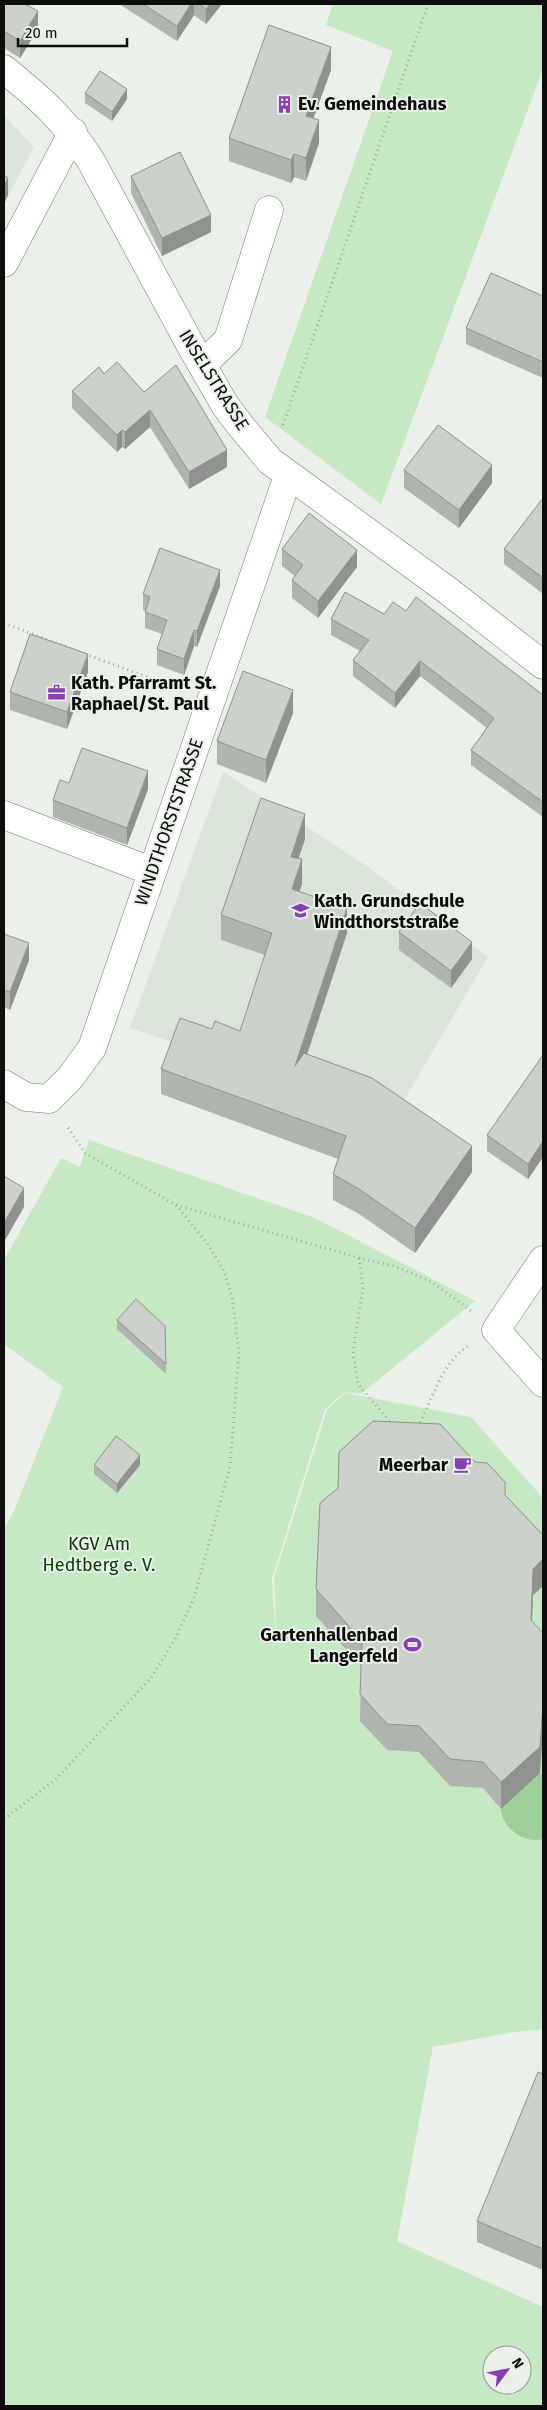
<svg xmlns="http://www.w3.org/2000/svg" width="547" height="2410" font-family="'Fira Sans',sans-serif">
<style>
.built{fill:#dae4d9}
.green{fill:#c7e8c4;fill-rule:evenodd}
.water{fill:#9dd198}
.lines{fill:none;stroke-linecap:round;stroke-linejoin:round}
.minor-casing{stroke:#747873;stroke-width:29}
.path{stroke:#a4a7a3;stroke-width:3;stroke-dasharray:1 4;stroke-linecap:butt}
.minor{stroke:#fff;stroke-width:28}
.wall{fill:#afb4af}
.shaded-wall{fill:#8f928e}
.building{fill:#ccd1cb;stroke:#8f928e}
.labels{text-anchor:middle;stroke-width:4;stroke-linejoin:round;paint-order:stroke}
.poi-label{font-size:18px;font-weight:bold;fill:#0d0e0c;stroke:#eaefe9;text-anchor:start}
.street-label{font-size:18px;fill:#0d0e0c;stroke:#eaefe9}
.park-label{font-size:18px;fill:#053c04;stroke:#eaefe9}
</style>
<rect width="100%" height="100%" fill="#eaefe9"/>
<g class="built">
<polygon points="4,116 34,147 4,204"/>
<polygon points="223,772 367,866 488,957 394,1117 130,1028"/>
</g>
<g class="green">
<polygon points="333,4 543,4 543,69 381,504 265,417 393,51 326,25"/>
<path d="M89,1140L315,1218L475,1301L361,1394L344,1392L325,1409L272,1579L275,1626L282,1653L276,1626L274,1578L327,1410L345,1393L471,1417L543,1498V2029L514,2032L433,2047L397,2241L543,2307V2406H4V1529L14,1511L63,1387L4,1344V1260L61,1158L80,1167ZM492,2355H522V2385H492Z"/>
</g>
<path class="water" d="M540,1773L543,1777V1839C524,1844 502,1828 501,1809Z"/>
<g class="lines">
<defs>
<g id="minor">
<path d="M4,69C42,100 64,119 91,161L191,346L225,405L240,425L270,461L447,590L543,665"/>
<polyline points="4,263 73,132"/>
<polyline points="202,365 228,340 269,210"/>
<polyline points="4,815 151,871"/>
<polyline points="4,1084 26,1097 49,1099 70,1078 92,1048 288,476"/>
<polyline points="543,1260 496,1330 543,1383"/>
</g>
</defs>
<use href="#minor" class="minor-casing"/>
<g class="path">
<polyline points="283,425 428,4"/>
<polyline points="4,623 72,649"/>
<polyline points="85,654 180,689"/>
<polyline points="176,1205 359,1258 394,1266 432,1282 471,1311"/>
<polyline points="359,1258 363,1287 353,1353 358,1384 391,1423"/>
<path d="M418,1427C432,1400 442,1362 468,1346"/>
<polyline points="4,1819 55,1780 151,1678 175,1639 194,1598 230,1466 239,1353 232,1296 223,1269 207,1243 176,1205 85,1153 67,1126"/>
</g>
<use href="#minor" class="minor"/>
</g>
<g class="wall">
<polygon points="4,4 38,29 20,58 4,48"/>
<polygon points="119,4 222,4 206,24 194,15 177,41"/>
<polygon points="331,70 313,118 319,143 306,181 294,177 291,183 229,161 229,138"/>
<polygon points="85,93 127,99 112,121 85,103"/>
<polygon points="131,176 211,232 162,256 131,193"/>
<polygon points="543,296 543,378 466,344 466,328"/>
<polygon points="104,374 144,392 227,467 189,489 150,427 125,449 122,447 117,452 72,408 72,391"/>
<polygon points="404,470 492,483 459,528 404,488"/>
<polygon points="543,498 543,594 504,564 504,549"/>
<polygon points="282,549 357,567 318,618 292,598 292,580 295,576 282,566"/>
<polygon points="220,586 197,647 194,646 184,675 157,665 157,649 162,634 145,628 145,611 143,610 143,594"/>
<polygon points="406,611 543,695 543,817 471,765 471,750 487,728 420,676 395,708 353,676 353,660 360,651 331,635 331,619"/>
<polygon points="88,672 67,729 10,710 10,692"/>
<polygon points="293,713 266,783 217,764 217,741"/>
<polygon points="69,783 148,789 127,845 53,817 53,800"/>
<polygon points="305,839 298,858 302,884 299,892 347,933 307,1054 472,1172 415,1253 359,1214 333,1200 333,1174 338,1159 161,1094 161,1069 212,1029 240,1031 265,955 221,940 221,915"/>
<polygon points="399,932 472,959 451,988 399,950"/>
<polygon points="4,934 29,960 10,1010 4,1007"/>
<polygon points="543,1055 543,1157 528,1179 487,1151 487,1135"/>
<polygon points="117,1320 165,1326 166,1374 117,1329"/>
<polygon points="94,1465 140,1465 117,1493 94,1474"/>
<polygon points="505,1495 543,1535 543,1586 533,1595 532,1621 540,1773 501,1809 483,1788 450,1786 419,1752 387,1750 360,1721 361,1666 316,1616 316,1589"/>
<polygon points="543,2074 543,2270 477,2242 477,2221"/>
</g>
<g class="shaded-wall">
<polygon points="191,4 194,4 194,15 177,41 177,26"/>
<polygon points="210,4 222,4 206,24 206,9"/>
<polygon points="38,11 38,29 20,58 20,41"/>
<polygon points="331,47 331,70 306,139 306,116"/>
<polygon points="127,89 127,99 112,121 112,112"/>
<polygon points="319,120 319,143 306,181 306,158"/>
<polygon points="294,154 294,177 291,183 291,160"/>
<polygon points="8,178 8,195 4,204 4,186"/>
<polygon points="211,215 211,232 162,256 162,238"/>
<polygon points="150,410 150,427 125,449 125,432"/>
<polygon points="122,430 122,447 117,452 117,435"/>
<polygon points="227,450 227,467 189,489 189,472"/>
<polygon points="492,465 492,483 459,528 459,510"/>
<polygon points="357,550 357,567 318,618 318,601"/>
<polygon points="220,570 220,586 197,647 197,631"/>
<polygon points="194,630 194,646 184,675 184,659"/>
<polygon points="88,654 88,672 67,729 67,712"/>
<polygon points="420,661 420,676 395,708 395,693"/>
<polygon points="293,690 293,713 266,783 266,760"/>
<polygon points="148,771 148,789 127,845 127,828"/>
<polygon points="305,814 305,839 291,882 291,857"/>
<polygon points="302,859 302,884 292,914 292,889"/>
<polygon points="347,908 347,933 295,1091 295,1066"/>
<polygon points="472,942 472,959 451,988 451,971"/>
<polygon points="29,943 29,960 10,1010 10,992"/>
<polygon points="543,1141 543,1157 528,1179 528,1164"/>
<polygon points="472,1146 472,1172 415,1253 415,1228"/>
<polygon points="24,1188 24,1207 4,1242 4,1223"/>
<polygon points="140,1455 140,1465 117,1493 117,1484"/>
<polygon points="543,1559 543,1586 533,1595 531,1646 531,1620 533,1569"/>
<polygon points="543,1704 543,1731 540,1773 501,1809 501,1782"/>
</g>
<g class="building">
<polygon points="4,4 25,4 38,11 20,41 4,31"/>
<polygon points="143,4 191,4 177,26"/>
<polygon points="199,4 210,4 206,9"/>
<polygon points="269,25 331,47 306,116 319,120 306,158 294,154 291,160 229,138"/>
<polygon points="100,71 127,89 112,112 85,93"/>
<polygon points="180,152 211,215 162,238 131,176"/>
<polygon points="4,175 8,178 4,186"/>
<polygon points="491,273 543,296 543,362 466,328"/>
<polygon points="117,362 144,392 176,365 227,450 189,472 150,410 125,432 122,430 117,435 72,391 99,367 104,374"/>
<polygon points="438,425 492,465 459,510 404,470"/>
<polygon points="543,498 543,578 504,549"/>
<polygon points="309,513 357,550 318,601 292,580 303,565 282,549"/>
<polygon points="160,548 220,570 197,631 194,630 184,659 157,649 167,620 145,612 150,597 143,594"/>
<polygon points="345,592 384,614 393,602 406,611 416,597 543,695 543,802 471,750 494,718 420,661 395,693 353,660 369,640 331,619"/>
<polygon points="30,634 88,654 67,712 10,692"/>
<polygon points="243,671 293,690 266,760 217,741"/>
<polygon points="82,748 148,771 127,828 53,800 60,780 69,783"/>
<polygon points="261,798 305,814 291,857 302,859 292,889 347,908 295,1066 304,1053 372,1078 472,1146 415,1228 359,1189 333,1174 346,1136 161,1069 180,1018 212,1029 215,1021 240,1031 272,933 221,915"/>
<polygon points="420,903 472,942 451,971 399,932"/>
<polygon points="4,934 29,943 10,992 4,990"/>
<polygon points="543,1055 543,1141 528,1164 487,1135"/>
<polygon points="4,1176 24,1188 4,1223"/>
<polygon points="136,1299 165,1326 166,1364 117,1320"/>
<polygon points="373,1421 440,1424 475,1462 487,1463 505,1482 505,1495 543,1535 543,1559 533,1569 531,1620 543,1633 543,1704 540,1747 501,1782 483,1762 450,1759 419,1726 387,1724 360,1694 362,1641 316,1589 320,1503 338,1488 339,1452"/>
<polygon points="116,1436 140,1455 117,1484 94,1465"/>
<polygon points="538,2072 543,2074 543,2249 477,2221"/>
</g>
<defs>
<symbol id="building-bare" viewBox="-9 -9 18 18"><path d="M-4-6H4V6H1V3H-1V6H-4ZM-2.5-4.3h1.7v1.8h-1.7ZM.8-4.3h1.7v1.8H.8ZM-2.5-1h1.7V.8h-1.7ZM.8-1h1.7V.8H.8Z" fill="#8640b4" stroke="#eaefe9" stroke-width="2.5" paint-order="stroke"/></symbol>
<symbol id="office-bare" viewBox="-9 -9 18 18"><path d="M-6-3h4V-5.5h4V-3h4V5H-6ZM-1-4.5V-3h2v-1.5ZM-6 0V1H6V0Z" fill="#8640b4" stroke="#eaefe9" stroke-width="2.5" paint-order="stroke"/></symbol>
<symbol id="school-bare" viewBox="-9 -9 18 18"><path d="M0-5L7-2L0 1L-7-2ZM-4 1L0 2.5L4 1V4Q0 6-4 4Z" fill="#8640b4" stroke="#eaefe9" stroke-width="2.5" paint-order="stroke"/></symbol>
<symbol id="cafe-bare" viewBox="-9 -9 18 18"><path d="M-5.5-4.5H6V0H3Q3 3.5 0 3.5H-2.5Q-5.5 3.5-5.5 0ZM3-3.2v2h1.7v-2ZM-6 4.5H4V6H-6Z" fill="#8640b4" stroke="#eaefe9" stroke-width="2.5" paint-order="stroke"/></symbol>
<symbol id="stadium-bare" viewBox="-9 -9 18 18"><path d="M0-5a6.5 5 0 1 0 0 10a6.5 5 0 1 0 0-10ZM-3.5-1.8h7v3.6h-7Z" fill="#8640b4" stroke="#eaefe9" stroke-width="2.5" paint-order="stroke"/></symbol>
</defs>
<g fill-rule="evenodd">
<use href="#building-bare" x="272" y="92" width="25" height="25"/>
<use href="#office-bare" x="44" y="680" width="25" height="25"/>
<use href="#school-bare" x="288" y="898" width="25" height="25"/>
<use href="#cafe-bare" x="450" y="1452" width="25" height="25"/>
<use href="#stadium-bare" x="400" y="1632" width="25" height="25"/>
</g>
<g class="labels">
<g class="poi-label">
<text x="298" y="110">Ev. Gemeindehaus</text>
<text x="71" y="689">Kath. Pfarramt St.<tspan x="71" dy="21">Raphael/St. Paul</tspan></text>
<text x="314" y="907">Kath. Grundschule<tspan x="314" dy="21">Windthorststraße</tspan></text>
<text x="448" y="1471" text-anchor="end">Meerbar</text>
<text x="398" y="1641" text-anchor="end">Gartenhallenbad<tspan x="398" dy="21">Langerfeld</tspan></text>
</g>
<g class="street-label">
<text transform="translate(214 380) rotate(58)" y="6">INSELSTRASSE</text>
<text transform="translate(169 822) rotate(-71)" y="6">WINDTHORSTSTRASSE</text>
</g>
<g class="park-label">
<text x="99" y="1550">KGV Am<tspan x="99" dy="21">Hedtberg e. V.</tspan></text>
</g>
</g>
<rect width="547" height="2410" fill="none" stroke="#0d0e0c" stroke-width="10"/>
<g transform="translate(507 2370) rotate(58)"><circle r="24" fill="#eaefe9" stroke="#929591"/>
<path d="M0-4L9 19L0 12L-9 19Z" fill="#8640b4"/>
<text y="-8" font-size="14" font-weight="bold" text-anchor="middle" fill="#0d0e0c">N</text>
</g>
<path d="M18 38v8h109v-8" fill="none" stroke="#0d0e0c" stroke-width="2.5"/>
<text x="25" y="38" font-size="15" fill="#0d0e0c" stroke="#eaefe9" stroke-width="4" paint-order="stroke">20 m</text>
</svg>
